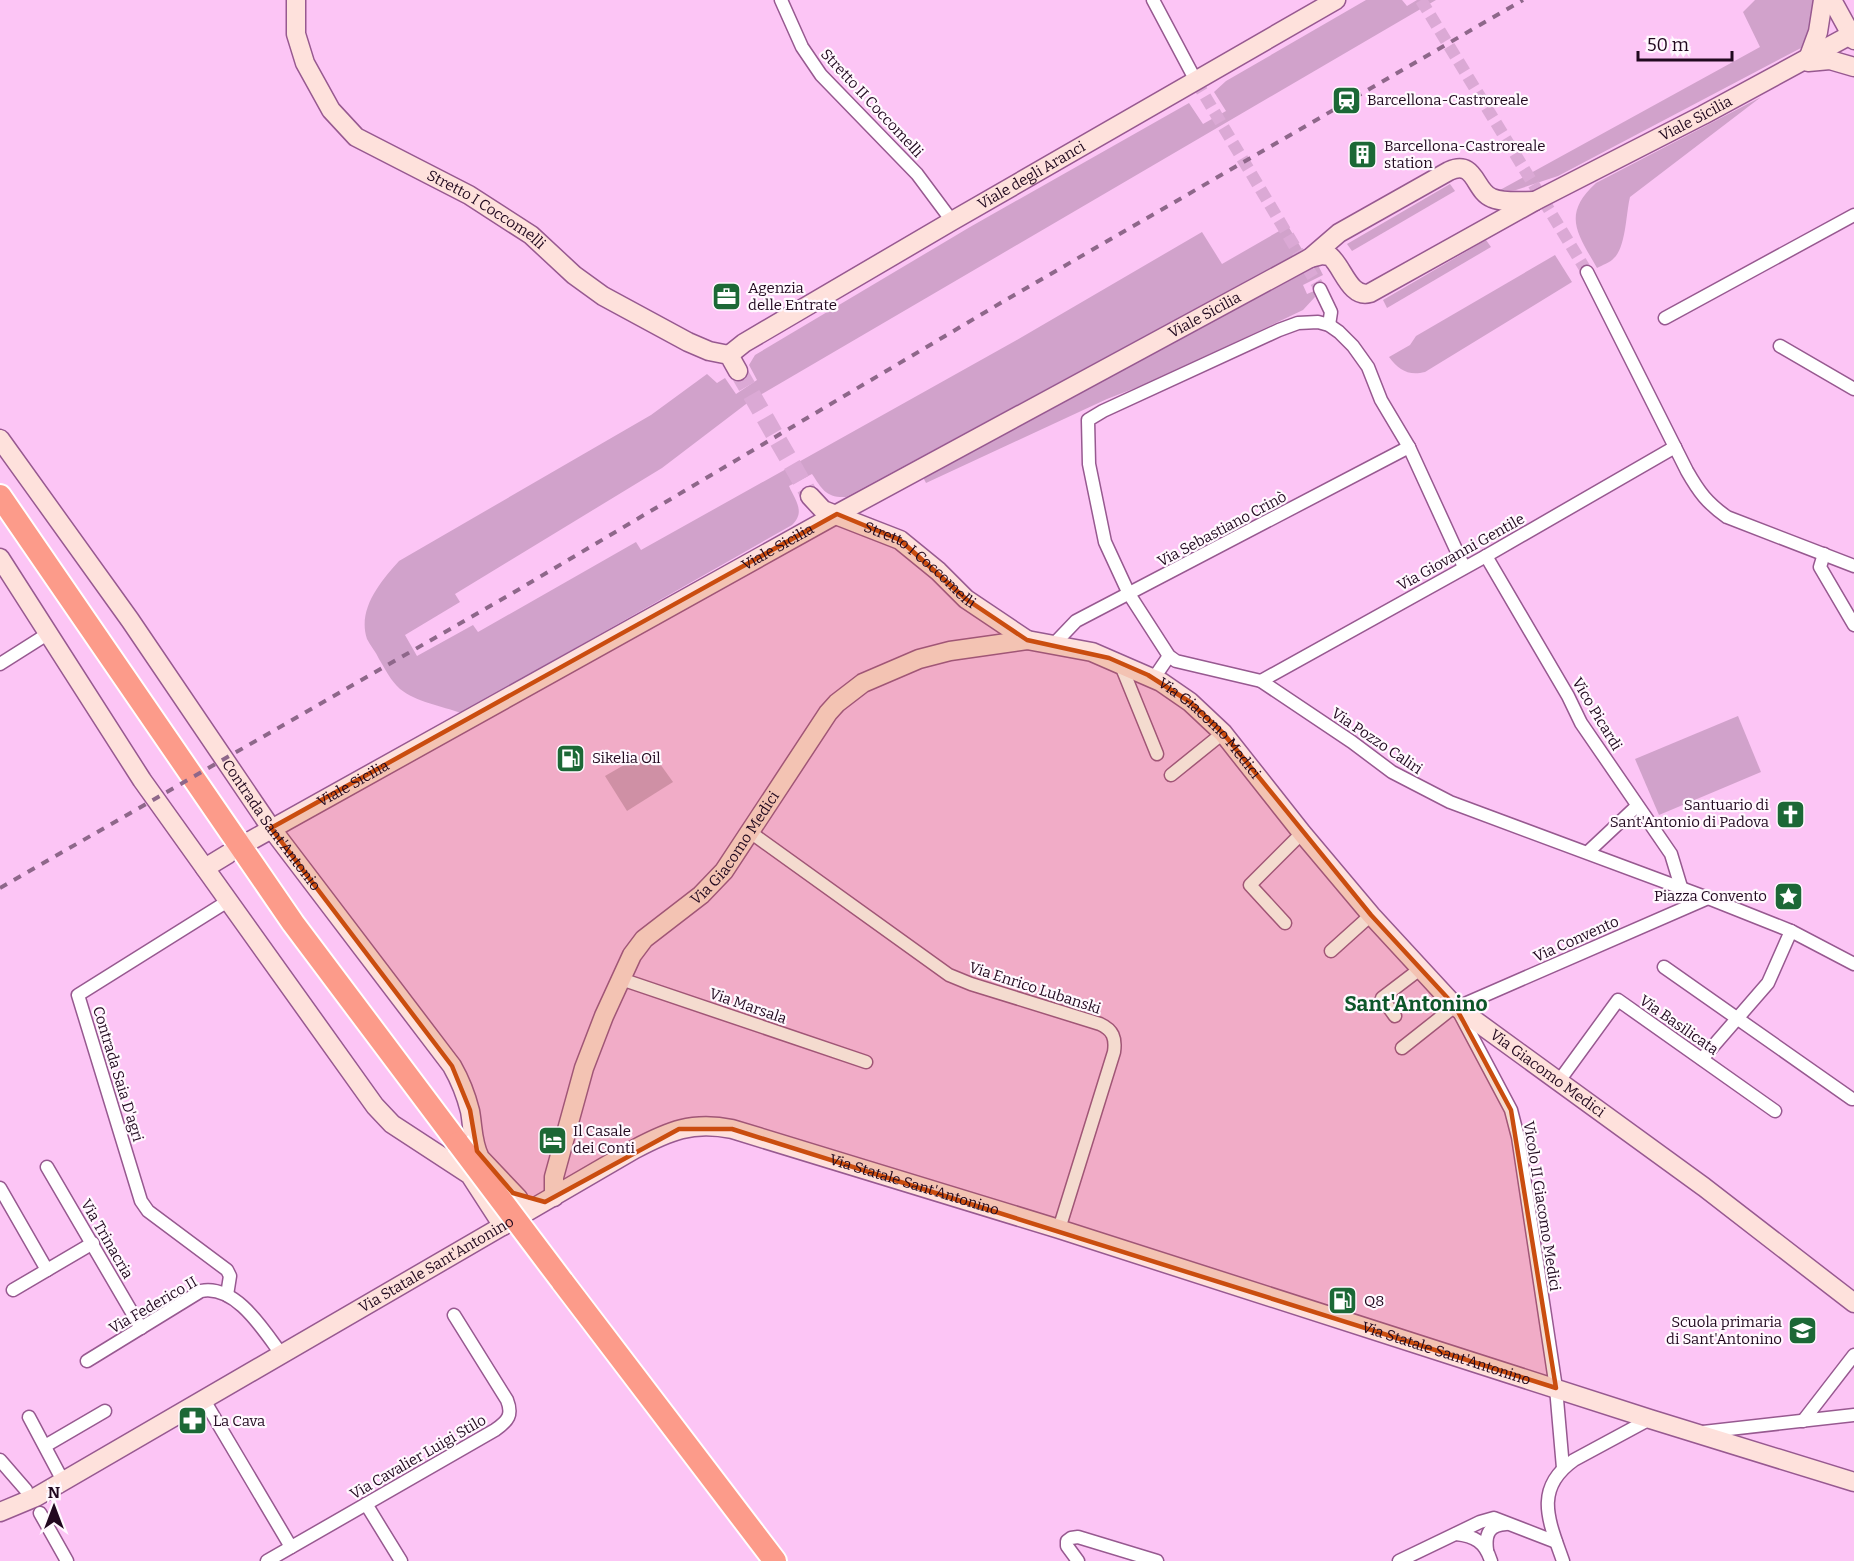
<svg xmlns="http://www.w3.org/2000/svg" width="1854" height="1561" font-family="Bitter,serif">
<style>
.green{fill:#d1a2cb}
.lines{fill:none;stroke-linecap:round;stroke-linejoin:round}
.street-tunnel{stroke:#dba9d5;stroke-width:12;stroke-dasharray:12 6;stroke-linecap:butt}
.secondary-tunnel{stroke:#dba9d5;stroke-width:18;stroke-dasharray:18 9;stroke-linecap:butt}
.street-casing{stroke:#975990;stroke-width:15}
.secondary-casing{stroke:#975990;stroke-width:21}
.highway-casing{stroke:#fff;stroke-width:26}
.street{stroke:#fff;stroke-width:12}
.secondary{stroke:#fee1dc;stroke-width:18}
.highway{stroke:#fc9b8a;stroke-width:22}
.rail{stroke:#8e678a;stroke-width:4;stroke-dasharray:8 8;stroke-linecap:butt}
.highway-bridge-casing{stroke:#fff;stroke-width:26;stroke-linecap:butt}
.highway-bridge{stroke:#fc9b8a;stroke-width:22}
.marked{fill:#ca4d0f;fill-opacity:0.2;stroke:#ca4d0f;stroke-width:4.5;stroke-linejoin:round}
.labels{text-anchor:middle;stroke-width:4.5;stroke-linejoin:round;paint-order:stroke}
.poi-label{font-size:15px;fill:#21091f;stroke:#fff8fe;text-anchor:start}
.street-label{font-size:15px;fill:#21091f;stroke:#fff8fe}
.district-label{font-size:21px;font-weight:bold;fill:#0d5529;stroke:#fff8fe}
</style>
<rect width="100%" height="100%" fill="#fcc5f5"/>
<g class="green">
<path d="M1366,0H1402L1407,6L1417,0H1436L750,401L662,468L455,594L460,602L405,635L417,656L473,625L478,632L636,542L641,550L1015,341L1202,232L1222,264L1288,226L1303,251L846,497C826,498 822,489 812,474L789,486C795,500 806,512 792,525L461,713C442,706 416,702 400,689C391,681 385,669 379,659C376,652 370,645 367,639C357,609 381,581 399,561L651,415L707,374L717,383L725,378L736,394L757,380L749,365L755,355L970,227L1189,103L1203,124L1226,111L1214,92L1226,81Z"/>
<polygon points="1755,0 1817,0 1809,32 1801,48 1558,176 1516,190 1500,190 1760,47 1743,12"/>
<path d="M1761,97L1630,197C1626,213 1626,247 1614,258C1610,263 1602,265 1597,268C1578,234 1561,215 1596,183Z"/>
<polygon points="1450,184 1455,191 1352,251 1347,244"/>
<polygon points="1486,240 1491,247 1387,308 1383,300"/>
<path d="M1555,255L1572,282L1425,372C1408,376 1399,370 1389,357L1410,345L1416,336Z"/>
<polygon points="1318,265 1323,275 1303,285 1307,294 1314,291 1315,297 1303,310 1161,378 1107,399 926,483 923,477"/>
<polygon points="1738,716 1761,772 1659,815 1635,759"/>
<polygon points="650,750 673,782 627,811 605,776"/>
</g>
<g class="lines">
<g class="street-tunnel">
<polyline points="1421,0 1587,272"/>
<polyline points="1196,81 1320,289"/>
</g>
<polyline class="secondary-tunnel" points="738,371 810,496"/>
<defs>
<g id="street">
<polyline points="781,0 802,47 821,75 917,174 952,221"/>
<polyline points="1153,0 1196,81"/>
<path d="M1587,272L1687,471C1699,492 1707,503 1727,517L1854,566"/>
<polyline points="1320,289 1331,312 1329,325"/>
<polyline points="1665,318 1854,215"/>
<polyline points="1780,346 1854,389"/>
<polyline points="1824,554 1820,567 1854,625"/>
<polyline points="1486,556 1568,696 1581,723 1671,854 1681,887"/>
<polyline points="1464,567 1409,447 1381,400 1368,367 1353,346 1339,332 1329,325 1318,322 1298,323 1279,330 1103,411 1088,420 1089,464 1105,542 1129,594 1169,656 1176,661 1261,681 1352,742 1392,772 1450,802 1708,898 1791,931 1854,964"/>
<polyline points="1054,644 1076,621 1409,447"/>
<polyline points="1120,663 1157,754"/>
<polyline points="0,664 49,633"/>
<polyline points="1154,678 1169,656"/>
<polyline points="1261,681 1486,556 1675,447"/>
<polyline points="1171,775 1223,733"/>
<path d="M750,832L949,975L971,984L1100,1024C1113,1030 1116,1038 1114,1052L1059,1229"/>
<polyline points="1588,852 1637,806"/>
<polyline points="1285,923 1250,885 1302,833"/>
<polyline points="1331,951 1371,915"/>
<polyline points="1664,967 1852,1099"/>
<polyline points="621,979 866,1062"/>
<polyline points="1459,1012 1511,1110 1518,1137 1556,1388 1563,1468"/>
<polyline points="1395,1016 1382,998 1420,969"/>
<polyline points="1402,1048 1455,1006 1467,1003 1708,898"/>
<polyline points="1702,1059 1768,983 1791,931"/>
<polyline points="1559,1081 1618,1000 1775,1111"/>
<polyline points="47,1167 141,1328"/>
<polyline points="0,1188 47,1270"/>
<polyline points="13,1290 93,1243"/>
<polyline points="227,1295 230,1276 227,1270 148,1211 141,1201 78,995 228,901"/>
<path d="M87,1361L201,1291C236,1284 264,1331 282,1355"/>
<polyline points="204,1400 291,1547"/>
<polyline points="29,1417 63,1481"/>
<polyline points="1803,1421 1854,1355"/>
<polyline points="1703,1432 1854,1415"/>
<polyline points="45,1446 105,1411"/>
<polyline points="0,1460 26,1490"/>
<polyline points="366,1504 401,1561"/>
<polyline points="40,1513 67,1561"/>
<path d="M1456,1534C1475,1536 1485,1542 1491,1561"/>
<path d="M1487,1550C1485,1534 1489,1525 1506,1524"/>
<path d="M267,1561L495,1430C508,1421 513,1415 507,1400L454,1315"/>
<polyline points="1078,1561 1067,1546 1067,1541 1071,1538 1078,1537 1157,1561"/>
<polyline points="1399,1561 1480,1522 1494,1518 1556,1542"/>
<path d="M1563,1561C1549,1521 1533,1489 1574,1460L1650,1419"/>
</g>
<g id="secondary">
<path id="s1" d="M296,0V34L305,63L331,110L356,137L469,195L531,235L574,275L603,296L688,342L709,351L729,355L738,371"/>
<polyline points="1832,0 1854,40"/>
<polyline points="1808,59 1818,32 1823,0"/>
<polyline points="1808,62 1830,60 1854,67"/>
<path id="s2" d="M1310,258L1322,255L1330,256C1343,267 1350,299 1370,293L1535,201L1703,115L1854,33"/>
<path id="s3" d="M729,355L744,343L952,221L1336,0"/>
<path id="s4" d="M0,439L130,620L271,828L452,1066C460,1080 466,1095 470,1111C473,1127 472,1143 480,1158L518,1198L522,1207L521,1216"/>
<path id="s5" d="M810,496L823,510L900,540L938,571L966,599L1027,640"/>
<polyline points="0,558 142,780 375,1106 392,1124 470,1175 503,1226"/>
<path id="s6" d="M250,841L837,514L1310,258L1339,233L1449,171C1476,159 1474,191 1492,198C1504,203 1522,201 1535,201"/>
<polyline points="205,868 228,854"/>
<path id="s7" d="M554,1197V1177L584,1068L604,1016L632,955L644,939L701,895L724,871L828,713L837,703L863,683L919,659L950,651L1027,640L1092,652L1161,682L1190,702L1223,733L1302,833L1371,915L1455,1006L1704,1187L1854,1303"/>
<path id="s8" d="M0,1512L36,1497L635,1149C669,1131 692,1121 732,1129L1059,1229L1650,1419L1854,1482"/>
</g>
<g id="highway">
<polyline points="0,496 293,923 458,1143"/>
<polyline points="562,1281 775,1561"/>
</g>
</defs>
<use href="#street" class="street-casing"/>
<use href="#secondary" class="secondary-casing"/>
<use href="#highway" class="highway-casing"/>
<use href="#street" class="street"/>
<use href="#secondary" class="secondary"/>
<use href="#highway" class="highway"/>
<polyline class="rail" points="0,888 511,594 1004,301 1523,0"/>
<defs>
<polyline id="highway-bridge" points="458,1143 562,1281"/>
</defs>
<use href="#highway-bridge" class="highway-bridge-casing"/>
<use href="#highway-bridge" class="highway-bridge"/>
</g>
<path class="marked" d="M837,514L900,540L966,599L1027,640L1109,658L1148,675L1190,702L1223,733L1371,915L1455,1006L1511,1110L1556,1388L732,1129H679L545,1202L513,1193L477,1151L470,1110L452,1066L271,828Z"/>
<defs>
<symbol id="station-square" viewBox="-11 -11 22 22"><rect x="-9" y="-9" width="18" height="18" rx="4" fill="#1c6836" stroke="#fff8fe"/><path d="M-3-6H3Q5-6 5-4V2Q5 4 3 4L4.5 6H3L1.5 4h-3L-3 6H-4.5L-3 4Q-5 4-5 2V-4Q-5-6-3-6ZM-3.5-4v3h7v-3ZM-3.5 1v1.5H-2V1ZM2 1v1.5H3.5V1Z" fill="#fff"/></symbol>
<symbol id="building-square" viewBox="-11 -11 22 22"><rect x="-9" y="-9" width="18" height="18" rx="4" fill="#1c6836" stroke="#fff8fe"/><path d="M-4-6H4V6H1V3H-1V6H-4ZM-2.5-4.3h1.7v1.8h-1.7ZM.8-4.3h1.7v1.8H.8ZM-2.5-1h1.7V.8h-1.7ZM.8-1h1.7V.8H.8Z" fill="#fff"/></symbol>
<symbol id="office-square" viewBox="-11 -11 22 22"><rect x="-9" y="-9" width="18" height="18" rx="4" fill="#1c6836" stroke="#fff8fe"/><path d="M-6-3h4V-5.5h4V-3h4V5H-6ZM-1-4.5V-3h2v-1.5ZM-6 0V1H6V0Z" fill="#fff"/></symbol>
<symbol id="fuel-square" viewBox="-11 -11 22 22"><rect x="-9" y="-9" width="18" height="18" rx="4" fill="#1c6836" stroke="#fff8fe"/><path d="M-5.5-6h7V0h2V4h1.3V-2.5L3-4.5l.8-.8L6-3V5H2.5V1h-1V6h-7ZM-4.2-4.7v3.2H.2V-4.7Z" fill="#fff"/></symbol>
<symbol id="church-square" viewBox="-11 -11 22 22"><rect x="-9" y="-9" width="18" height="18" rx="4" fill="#1c6836" stroke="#fff8fe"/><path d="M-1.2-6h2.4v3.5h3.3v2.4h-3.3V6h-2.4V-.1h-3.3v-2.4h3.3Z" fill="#fff"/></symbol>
<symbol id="sight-square" viewBox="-11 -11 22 22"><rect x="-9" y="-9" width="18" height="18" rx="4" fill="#1c6836" stroke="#fff8fe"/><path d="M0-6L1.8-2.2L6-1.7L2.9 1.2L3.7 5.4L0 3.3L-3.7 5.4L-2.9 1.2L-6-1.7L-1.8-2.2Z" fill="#fff"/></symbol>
<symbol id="hotel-square" viewBox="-11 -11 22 22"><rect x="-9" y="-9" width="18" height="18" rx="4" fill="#1c6836" stroke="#fff8fe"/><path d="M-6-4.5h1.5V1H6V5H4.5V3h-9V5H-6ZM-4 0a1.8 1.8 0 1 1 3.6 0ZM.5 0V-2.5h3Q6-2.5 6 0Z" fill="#fff"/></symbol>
<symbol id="school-square" viewBox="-11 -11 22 22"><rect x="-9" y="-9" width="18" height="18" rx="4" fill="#1c6836" stroke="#fff8fe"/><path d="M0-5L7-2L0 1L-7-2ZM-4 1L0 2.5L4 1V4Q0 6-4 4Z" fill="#fff"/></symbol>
<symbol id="pharmacy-square" viewBox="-11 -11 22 22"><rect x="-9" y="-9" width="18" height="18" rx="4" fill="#1c6836" stroke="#fff8fe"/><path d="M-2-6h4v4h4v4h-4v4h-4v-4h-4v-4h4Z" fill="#fff"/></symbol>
</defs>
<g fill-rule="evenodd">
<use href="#station-square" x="1330" y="84" width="33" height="33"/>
<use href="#building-square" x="1346" y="138" width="33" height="33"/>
<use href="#office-square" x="710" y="280" width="33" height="33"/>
<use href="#fuel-square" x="554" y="742" width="33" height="33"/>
<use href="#church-square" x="1774" y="798" width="33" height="33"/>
<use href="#sight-square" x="1772" y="880" width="33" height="33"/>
<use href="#hotel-square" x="536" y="1124" width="33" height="33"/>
<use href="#fuel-square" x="1326" y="1284" width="33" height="33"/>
<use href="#school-square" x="1786" y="1314" width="33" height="33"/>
<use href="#pharmacy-square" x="176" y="1404" width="33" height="33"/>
</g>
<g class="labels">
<g class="poi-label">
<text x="1367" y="105">Barcellona-Castroreale</text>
<text x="1384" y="151">Barcellona-Castroreale<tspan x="1384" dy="17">station</tspan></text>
<text x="748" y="293">Agenzia<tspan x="748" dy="17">delle Entrate</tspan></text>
<text x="592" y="763">Sikelia Oil</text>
<text x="1769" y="810" text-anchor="end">Santuario di<tspan x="1769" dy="17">Sant'Antonio di Padova</tspan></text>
<text x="1767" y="901" text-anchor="end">Piazza Convento</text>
<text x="573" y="1136">Il Casale<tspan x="573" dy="17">dei Conti</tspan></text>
<text x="1364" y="1306">Q8</text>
<text x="1782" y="1327" text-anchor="end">Scuola primaria<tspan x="1782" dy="17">di Sant'Antonino</tspan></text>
<text x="213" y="1426">La Cava</text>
</g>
<g class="street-label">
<text transform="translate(872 103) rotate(47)" y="5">Stretto II Coccomelli</text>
<text dy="5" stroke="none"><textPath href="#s2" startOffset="448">Viale Sicilia</textPath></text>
<text dy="5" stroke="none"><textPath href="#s3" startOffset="352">Viale degli Aranci</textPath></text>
<text dy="5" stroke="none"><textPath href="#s1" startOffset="304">Stretto I Coccomelli</textPath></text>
<text dy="5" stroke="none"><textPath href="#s6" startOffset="1090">Viale Sicilia</textPath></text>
<text transform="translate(1222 529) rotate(-28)" y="5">Via Sebastiano Crinò</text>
<text dy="5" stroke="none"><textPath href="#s6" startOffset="604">Viale Sicilia</textPath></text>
<text transform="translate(1461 552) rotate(-29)" y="5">Via Giovanni Gentile</text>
<text dy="5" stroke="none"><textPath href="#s5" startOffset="132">Stretto I Coccomelli</textPath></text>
<text transform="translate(1597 714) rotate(59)" y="5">Vico Picardi</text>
<text dy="5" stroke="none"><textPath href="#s7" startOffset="996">Via Giacomo Medici</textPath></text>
<text transform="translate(1377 741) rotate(34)" y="5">Via Pozzo Caliri</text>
<text dy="5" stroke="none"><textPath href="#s6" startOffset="118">Viale Sicilia</textPath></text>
<text dy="5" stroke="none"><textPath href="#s4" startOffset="472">Contrada Sant'Antonio</textPath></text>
<text dy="5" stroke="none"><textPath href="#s7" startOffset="406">Via Giacomo Medici</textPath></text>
<text transform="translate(1576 939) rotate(-24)" y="5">Via Convento</text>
<text transform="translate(1035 988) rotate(18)" y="5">Via Enrico Lubanski</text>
<text transform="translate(748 1006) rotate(19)" y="5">Via Marsala</text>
<text transform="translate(1679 1025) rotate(35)" y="5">Via Basilicata</text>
<text dy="5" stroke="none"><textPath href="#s7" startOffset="1482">Via Giacomo Medici</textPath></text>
<text transform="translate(118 1074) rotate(73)" y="5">Contrada Saia D'agri</text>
<text dy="5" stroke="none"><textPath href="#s8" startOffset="1024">Via Statale Sant'Antonino</textPath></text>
<text transform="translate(1542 1206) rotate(81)" y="5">Vicolo II Giacomo Medici</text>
<text transform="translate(107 1239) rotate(60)" y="5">Via Trinacria</text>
<text dy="5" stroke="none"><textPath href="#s8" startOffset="502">Via Statale Sant'Antonino</textPath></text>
<text transform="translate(153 1305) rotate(-30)" y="5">Via Federico II</text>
<text dy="5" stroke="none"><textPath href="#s8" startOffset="1582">Via Statale Sant'Antonino</textPath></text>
<text transform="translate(418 1457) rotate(-30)" y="5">Via Cavalier Luigi Stilo</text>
</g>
<g class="district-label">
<text x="1416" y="1011">Sant'Antonino</text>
</g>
</g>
<g transform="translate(54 1507)" stroke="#fff8fe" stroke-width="4.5" paint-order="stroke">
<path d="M0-4.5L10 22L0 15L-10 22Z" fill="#21091f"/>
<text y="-9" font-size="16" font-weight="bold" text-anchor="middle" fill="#21091f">N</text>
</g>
<path d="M1638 51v9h94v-9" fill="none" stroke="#21091f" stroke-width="3"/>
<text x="1647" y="51" font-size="18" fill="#21091f" stroke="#fff8fe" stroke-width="4.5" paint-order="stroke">50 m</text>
</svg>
